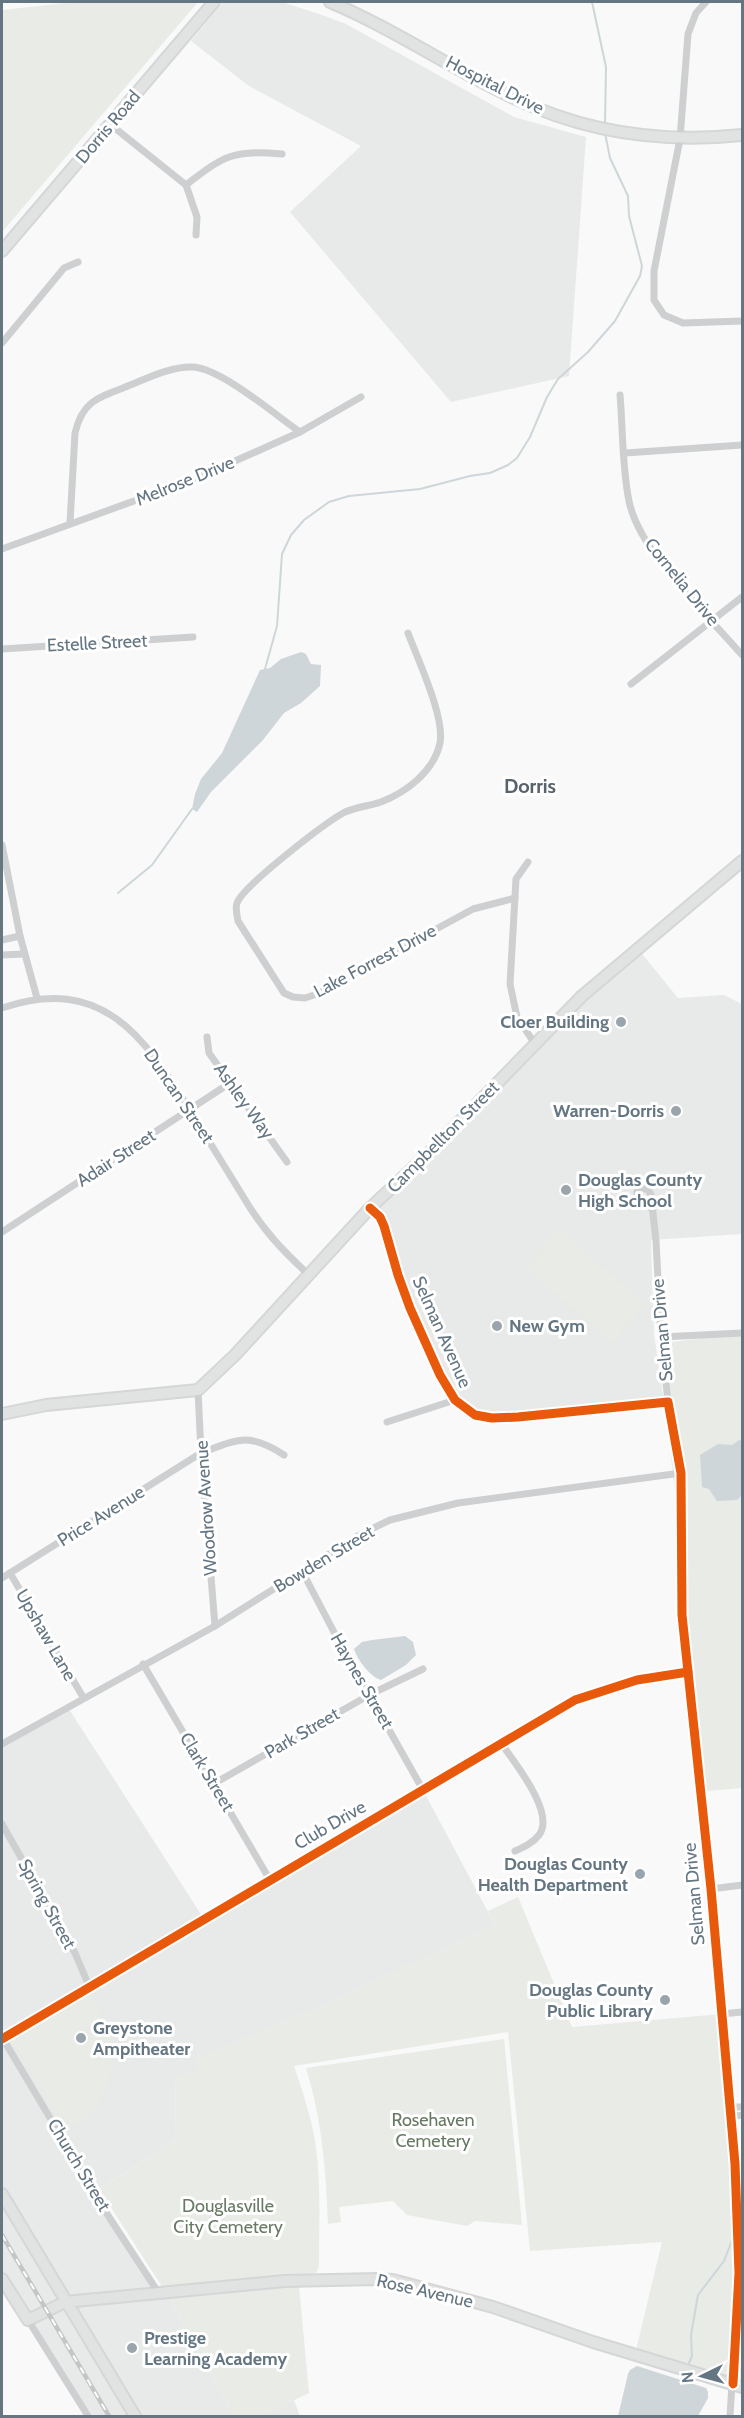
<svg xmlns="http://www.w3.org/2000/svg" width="744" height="2418" font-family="Cabin,sans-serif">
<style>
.built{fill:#e8e9e9}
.green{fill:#e8ebe6}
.water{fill:#ced6d9}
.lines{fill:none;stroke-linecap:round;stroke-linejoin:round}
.stream{stroke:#ced6d9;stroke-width:2}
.secondary-casing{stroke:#d5d6d7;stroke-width:14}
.primary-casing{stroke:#d5d6d7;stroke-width:14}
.street{stroke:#cecfd0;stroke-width:7}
.secondary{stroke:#e1e2e2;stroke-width:10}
.primary{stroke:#e1e2e2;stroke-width:10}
.rail-casing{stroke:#c3c5c6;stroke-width:4.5}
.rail{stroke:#fff;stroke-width:2;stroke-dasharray:7;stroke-linecap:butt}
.cycleway-casing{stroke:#fff;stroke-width:13}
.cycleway{stroke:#e8590c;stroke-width:9}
.poi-dot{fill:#99a4ac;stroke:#fff;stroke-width:2}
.labels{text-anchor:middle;stroke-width:6;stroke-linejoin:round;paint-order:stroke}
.street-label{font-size:18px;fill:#657683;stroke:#fff}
.poi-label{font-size:18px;font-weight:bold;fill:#657683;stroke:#fff;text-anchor:end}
.park-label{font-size:18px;fill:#687a64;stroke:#fff}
.neighbourhood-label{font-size:20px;font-weight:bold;fill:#57646e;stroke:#fff}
</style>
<rect width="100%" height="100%" fill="#f9f9f9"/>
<g class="built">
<polygon points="223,2 282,2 322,15 346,24 514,117 586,137 569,376 451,402 290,212 361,146 249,86 191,41"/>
<polygon points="638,949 678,998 724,995 742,1004 742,1234 651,1240 654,1334 664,1402 518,1417 475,1415 455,1400 410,1308 384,1226 370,1208 535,1044"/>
<polygon points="67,1706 204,1919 423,1790 495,1925 333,2001 194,2060 200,2073 175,2075 176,2140 91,2194 111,2216 158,2292 168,2296 234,2416 88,2416 2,2279 2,1740"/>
<polygon points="741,2235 742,2235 742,2389 727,2386 740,2321"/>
<polygon points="294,2400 300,2416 261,2416"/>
</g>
<g class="green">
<polygon points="74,2 198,2 2,232 2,10"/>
<polygon points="560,1229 646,1305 611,1343 526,1267"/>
<polygon points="742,1333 742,1788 695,1792 689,1722 685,1580 665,1404 664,1343"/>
<path d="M518,1897L572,2027L722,2014L739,2227L733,2384L635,2354L662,2242L530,2251L508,2032L294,2066C303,2093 312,2119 316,2147C321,2186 319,2227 319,2267L316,2273L298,2275L309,2393L261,2416H234L168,2296L99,2189L176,2140L175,2074L199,2073L193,2060L333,2001L495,1925L488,1911Z"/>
<path d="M85,1993L89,1994C97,2008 106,2021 111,2036C120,2069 100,2122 64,2128L20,2054L10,2042L11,2039L79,2000L80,1996Z"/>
<path d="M504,2039L522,2225L475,2221L467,2226L407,2215L393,2201L339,2207L341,2222L328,2224C326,2170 322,2120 306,2068Z"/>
</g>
<g class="water">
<polygon points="301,652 306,654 311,664 321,665 320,686 301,703 284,713 263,740 211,792 197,812 192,809 195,794 201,779 222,753 260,670 270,668 281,659"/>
<polygon points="739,1440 742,1441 742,1495 737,1500 717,1501 709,1489 702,1487 700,1455 718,1444 732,1445"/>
<path d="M405,1636L413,1642L416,1655L406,1665L381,1680C370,1677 357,1659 354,1649L362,1642L372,1640Z"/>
<polygon points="637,2366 706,2388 708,2392 708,2398 698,2416 618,2416 628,2374 630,2370"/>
</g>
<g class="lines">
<g class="stream">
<polyline points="592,2 606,67 605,124"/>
<polyline points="265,669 277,626 282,554 291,535 304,520 329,502 349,496 420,489 470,476 490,473 508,465 517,458 530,437 547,397 558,379 588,352 615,321 640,276 642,266 629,216 628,196 610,158 605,133"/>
<polyline points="118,893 152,865 192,809"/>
<polyline points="739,2222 742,2215"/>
<polyline points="689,2363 692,2356 691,2335 698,2295 724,2261 733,2238"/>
</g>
<defs>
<g id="secondary">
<path d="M330,2C394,29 452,69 516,99C587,133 665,143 742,135"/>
<polyline points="2,251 214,2"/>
<polyline points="2,1414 46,1405 198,1390 235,1355 370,1208 433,1149 582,996 742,861"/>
<polyline points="2,2279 28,2320 65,2302 285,2281 377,2279 393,2280 493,2307 593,2342 742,2387"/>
</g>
<polyline id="primary" points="2,2194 135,2416"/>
</defs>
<use href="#secondary" class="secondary-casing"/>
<use href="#primary" class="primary-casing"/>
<g class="street">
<polyline points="706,2 696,13 688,34 680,139 654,271 654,300 664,315 683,323 742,321"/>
<polyline points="111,125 186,185 197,217 196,235"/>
<path d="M186,185C225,155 232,150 282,154"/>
<polyline points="2,343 64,268 78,262"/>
<path d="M620,395C623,430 622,467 629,501C639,552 708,615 742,655"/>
<polyline points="625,453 742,445"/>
<path d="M70,523L75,433C82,403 96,398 123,388C144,380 170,366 193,367C222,369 274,414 300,432"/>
<polyline points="2,549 197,478 300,432 361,397"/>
<path d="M408,633C418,660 445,717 440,743C434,771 407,792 381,802C369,806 356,807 345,812C326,822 243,886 237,903C235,909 237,915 238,921L284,993L293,997L305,998L317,994L473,909L515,898"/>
<polyline points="2,649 193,637"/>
<polyline points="631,684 742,597"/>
<polyline points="2,845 20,936 37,998"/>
<polyline points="528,862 516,879 510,984 517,1017 535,1044"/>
<polyline points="2,940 20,936"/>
<polyline points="2,955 24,954"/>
<path d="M2,1008C102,974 144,1036 191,1112C209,1141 226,1169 244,1198C262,1229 282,1250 308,1274"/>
<polyline points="207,1037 209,1053 287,1162"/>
<polyline points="370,1208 380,1217 384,1226 398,1275 410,1308 440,1375 455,1400 475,1415 492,1418 518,1417 668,1402"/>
<polyline points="652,1208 637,1202 637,1191 647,1188 651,1195 656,1241 661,1337 668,1402 681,1473 682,1615 711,1889 735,2164 739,2273 730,2416"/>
<polyline points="2,1232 230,1083"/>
<polyline points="661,1337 742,1333"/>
<polyline points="198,1390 201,1453 215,1626"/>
<polyline points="387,1422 455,1400"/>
<polyline points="302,1571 335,1634 423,1790"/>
<polyline points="10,1573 83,1697"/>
<path d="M2,1578L201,1453C238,1439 249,1432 284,1455"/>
<polyline points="143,1664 270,1880"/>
<path d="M501,1743C514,1762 556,1813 539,1835C533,1843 524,1847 515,1851"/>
<polyline points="2,1744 215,1626 361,1534 390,1520 458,1503 681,1473"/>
<polyline points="215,1783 371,1694 423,1669"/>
<polyline points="2,1824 75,1953 89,1986"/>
<polyline points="711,1889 742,1885"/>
<polyline points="722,2014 742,2012"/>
<polyline points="2,2037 109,2217 158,2292"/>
<polyline points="2,2039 575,1700 637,1680 688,1672"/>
<polyline points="730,2107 742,2107"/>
<polyline points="731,2117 742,2115"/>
<polyline points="28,2320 88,2416"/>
</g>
<use href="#secondary" class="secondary"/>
<use href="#primary" class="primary"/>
<defs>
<polyline id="rail" points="2,2235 109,2416"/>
</defs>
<use href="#rail" class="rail-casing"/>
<use href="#rail" class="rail"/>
<defs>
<g id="cycleway">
<polyline points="370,1208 380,1217 384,1226 398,1275 410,1308 440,1375 455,1400 475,1415 492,1418 518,1417 668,1402 681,1473 682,1615 711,1889 735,2164 739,2273 733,2384"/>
<polyline points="2,2039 575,1700 637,1680 688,1672"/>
</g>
</defs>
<use href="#cycleway" class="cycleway-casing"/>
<use href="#cycleway" class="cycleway"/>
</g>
<g class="poi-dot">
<circle cx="621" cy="1022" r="6"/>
<circle cx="676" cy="1111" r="6"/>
<circle cx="566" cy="1190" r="6"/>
<circle cx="497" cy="1326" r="6"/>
<circle cx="640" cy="1874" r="6"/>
<circle cx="665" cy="2000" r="6"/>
<circle cx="81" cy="2038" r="6"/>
<circle cx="132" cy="2348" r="6"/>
</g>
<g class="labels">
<g class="street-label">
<text transform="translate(495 85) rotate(27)" y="6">Hospital Drive</text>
<text transform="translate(108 127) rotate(-50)" y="6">Dorris Road</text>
<text transform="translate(185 481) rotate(-22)" y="6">Melrose Drive</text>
<text transform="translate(682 582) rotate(51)" y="6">Cornelia Drive</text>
<text transform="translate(97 643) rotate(-3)" y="6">Estelle Street</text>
<text transform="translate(375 961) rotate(-28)" y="6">Lake Forrest Drive</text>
<text transform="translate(179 1096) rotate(56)" y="6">Duncan Street</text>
<text transform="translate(244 1101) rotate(54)" y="6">Ashley Way</text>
<text transform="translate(443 1137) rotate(-45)" y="6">Campbellton Street</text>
<text transform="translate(116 1158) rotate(-33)" y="6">Adair Street</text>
<text transform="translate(662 1330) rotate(-95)" y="6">Selman Drive</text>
<text transform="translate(442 1332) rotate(66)" y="6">Selman Avenue</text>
<text transform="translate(206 1508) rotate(-94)" y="6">Woodrow Avenue</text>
<text transform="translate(101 1516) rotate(-32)" y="6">Price Avenue</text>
<text transform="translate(324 1559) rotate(-31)" y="6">Bowden Street</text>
<text transform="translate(46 1635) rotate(60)" y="6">Upshaw Lane</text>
<text transform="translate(362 1681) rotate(60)" y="6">Haynes Street</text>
<text transform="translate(302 1733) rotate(-30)" y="6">Park Street</text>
<text transform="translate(207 1772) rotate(59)" y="6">Clark Street</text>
<text transform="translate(330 1825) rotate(-30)" y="6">Club Drive</text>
<text transform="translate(694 1894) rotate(-95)" y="6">Selman Drive</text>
<text transform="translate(47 1904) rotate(61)" y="6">Spring Street</text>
<text transform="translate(79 2165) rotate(59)" y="6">Church Street</text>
<text transform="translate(425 2291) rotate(13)" y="6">Rose Avenue</text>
</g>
<g class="poi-label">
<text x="609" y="1028">Cloer Building</text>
<text x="664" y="1117">Warren-Dorris</text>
<text x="578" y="1186" text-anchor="start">Douglas County<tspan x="578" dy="21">High School</tspan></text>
<text x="509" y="1332" text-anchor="start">New Gym</text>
<text x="628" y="1870">Douglas County<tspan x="628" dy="21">Health Department</tspan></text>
<text x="653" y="1996">Douglas County<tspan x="653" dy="21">Public Library</tspan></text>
<text x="93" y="2034" text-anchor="start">Greystone<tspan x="93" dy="21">Ampitheater</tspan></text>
<text x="144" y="2344" text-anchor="start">Prestige<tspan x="144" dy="21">Learning Academy</tspan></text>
</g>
<g class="park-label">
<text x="433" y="2126">Rosehaven<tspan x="433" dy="21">Cemetery</tspan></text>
<text x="228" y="2212">Douglasville<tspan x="228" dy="21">City Cemetery</tspan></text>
</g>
<g class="neighbourhood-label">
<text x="530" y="793">Dorris</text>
</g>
</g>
<rect width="744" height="2418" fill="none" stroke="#657683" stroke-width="6"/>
<g transform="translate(702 2376) rotate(265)" stroke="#ffffff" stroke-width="4.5" paint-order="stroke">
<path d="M0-4.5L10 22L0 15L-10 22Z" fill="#657683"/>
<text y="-9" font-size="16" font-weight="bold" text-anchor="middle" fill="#657683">N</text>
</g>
</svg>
